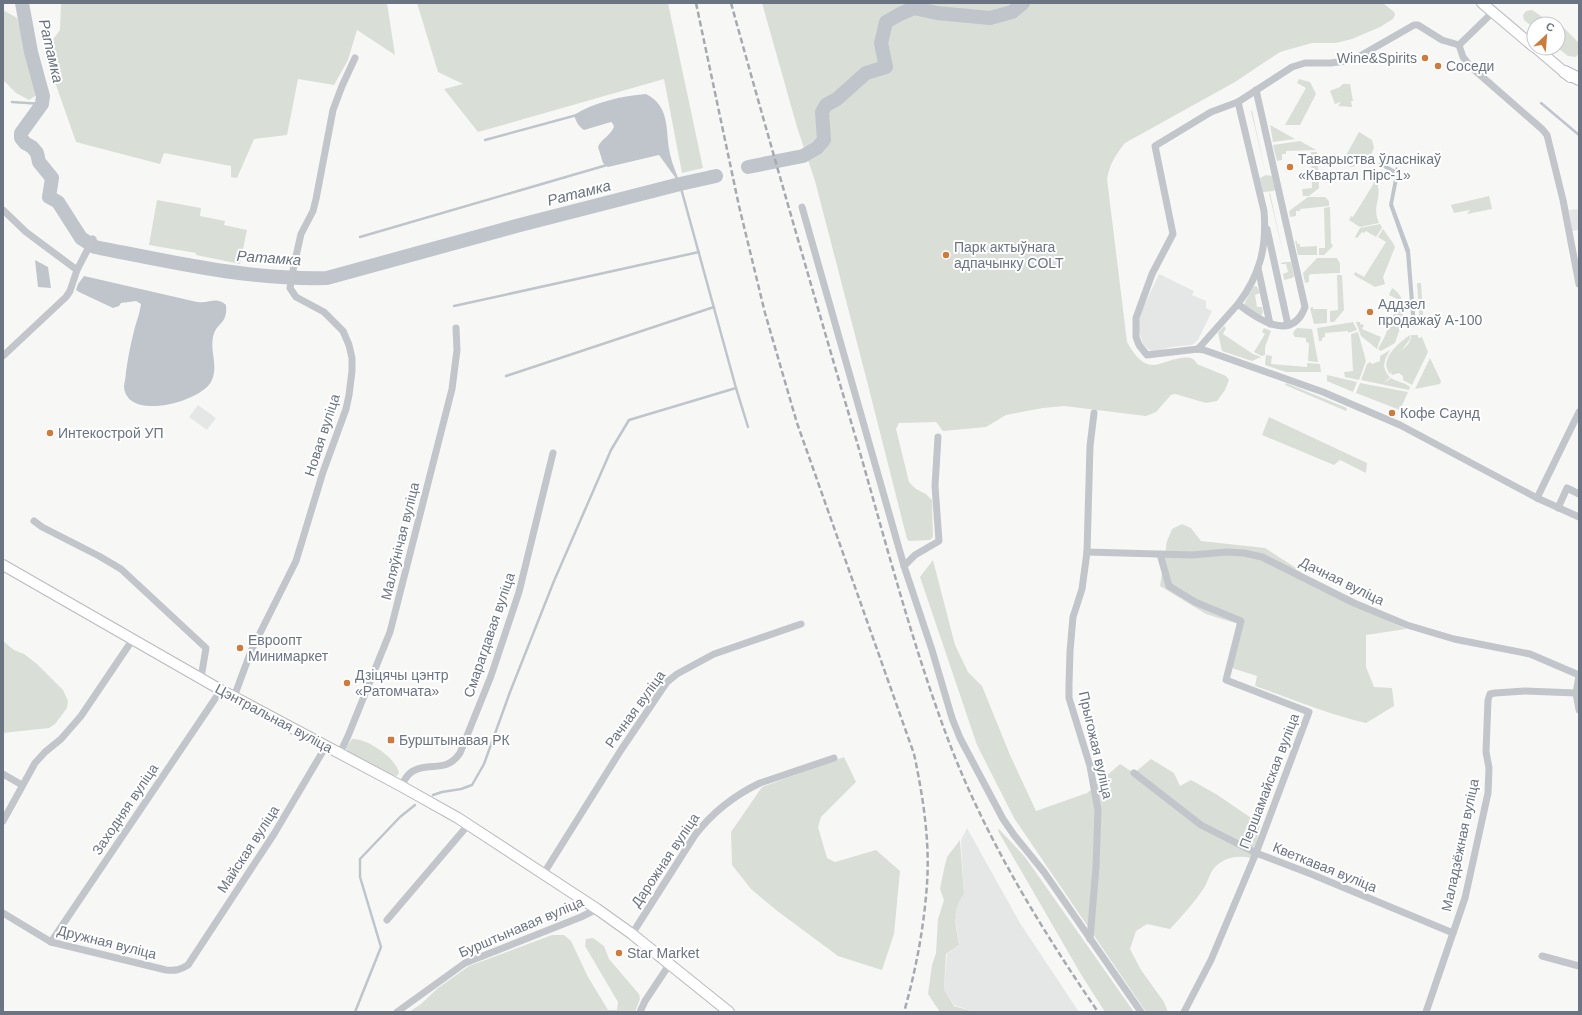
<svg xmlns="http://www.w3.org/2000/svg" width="1582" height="1015" font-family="Helvetica,sans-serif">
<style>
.built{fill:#e5e7e6}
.green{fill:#d9ded7}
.water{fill:#bfc5cb}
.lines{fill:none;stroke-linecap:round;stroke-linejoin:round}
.stream{stroke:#bfc5cb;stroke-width:2.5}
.river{stroke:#bfc5cb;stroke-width:14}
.secondary-casing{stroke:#b7babf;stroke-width:12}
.highway-casing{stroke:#b7b9bd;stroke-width:14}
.street{stroke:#c2c5c9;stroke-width:7}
.secondary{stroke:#fff;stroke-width:10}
.highway{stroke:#fff;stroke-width:12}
.rail{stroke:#a6a9af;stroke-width:2.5;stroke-dasharray:6 3;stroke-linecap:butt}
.poi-dot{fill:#cd7c40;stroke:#fff;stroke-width:1.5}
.labels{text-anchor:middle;stroke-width:4;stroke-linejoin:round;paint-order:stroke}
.poi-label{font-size:14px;fill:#6b7483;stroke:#fff;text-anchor:start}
.street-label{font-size:14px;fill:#6b7483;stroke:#fff}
.water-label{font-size:15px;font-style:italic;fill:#67737e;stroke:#fff}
</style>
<rect width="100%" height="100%" fill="#f7f8f6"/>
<g class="built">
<polygon points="1579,209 1579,230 1572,231 1569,210"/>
<polygon points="1159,274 1194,291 1192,295 1206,301 1206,308 1212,311 1198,340 1192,345 1171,347 1154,352 1149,350 1143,344 1138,329 1139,321 1142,310"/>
<polygon points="198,405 216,418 207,430 189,417"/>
<polygon points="967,828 1020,923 1079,1012 975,1012 954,1005 944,989 947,954 959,945 955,917 958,903 964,894 961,840"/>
</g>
<g class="green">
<polygon points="61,3 387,3 395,55 357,30 348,60 334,85 298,79 287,135 254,139 237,178 231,177 231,166 164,153 160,164 76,142 44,51 60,30"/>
<polygon points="417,3 668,3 703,168 682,173 664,79 478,132 444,89 463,84 438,72"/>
<path d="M762,3H1383L1394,12L1395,15L1393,19L1380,27L1352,39L1336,43H1312L1280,52L1235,82L1125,143C1115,156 1110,163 1107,179L1127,342C1131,349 1137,359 1145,363C1147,364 1151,365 1154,365C1163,365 1191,349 1197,364L1226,376L1229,380L1225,390L1217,401L1206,403L1175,394L1171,395L1156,412L1146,416L1064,406L1043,408L1006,415L986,427L943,431L936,422L899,423L896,429L909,482L916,489L926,494L932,500L933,537L930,540L909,541L907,539L868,385L815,181L797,127Z"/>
<polygon points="3,10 17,18 40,93 29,100 16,93 3,80"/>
<polygon points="1532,10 1553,24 1534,24 1534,28 1524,20 1523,15 1526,11"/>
<polygon points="1558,26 1562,26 1579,43 1579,53 1576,57 1568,56 1558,48"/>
<polygon points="1299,79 1310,82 1316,94 1300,125 1285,125 1306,88 1297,83"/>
<polygon points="1343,84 1350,84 1353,101 1351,101 1352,107 1338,106 1341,102 1335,104 1330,91 1340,87"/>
<polygon points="1251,111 1252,111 1266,175 1272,176 1275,189 1274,191 1263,192 1260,178 1266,175"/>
<polygon points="1270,125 1295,139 1273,142"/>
<polygon points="1359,132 1372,140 1374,148 1367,163 1351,167 1333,157 1335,154 1344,159"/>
<polygon points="1300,141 1316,150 1286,151 1286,154 1282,154 1282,160 1277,161 1273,145"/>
<polygon points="1311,152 1317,152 1319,188 1309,196 1303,196 1302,189 1312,188"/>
<path d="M1371,175C1374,179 1378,182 1378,187C1381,199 1372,207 1379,223L1360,227L1349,220L1351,216L1353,217L1374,183L1368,179Z"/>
<polygon points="1269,193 1270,193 1285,262 1291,262 1294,276 1292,278 1284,280 1283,274 1288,272 1286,264 1281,264 1281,263 1285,262"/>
<polygon points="1489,196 1492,209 1467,214 1470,210 1454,213 1451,205"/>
<polygon points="1308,197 1325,197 1329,201 1329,206 1300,209 1300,211 1296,211 1296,216 1290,217 1289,211"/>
<polygon points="157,200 201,208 200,216 225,221 224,225 247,230 240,264 196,255 196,253 149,245"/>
<polygon points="1330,207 1331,243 1333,246 1324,255 1319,255 1319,248 1325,248 1324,208"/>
<polygon points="1380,224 1382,228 1376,237 1366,231 1364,233 1362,232 1357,238 1355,237 1360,228"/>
<polygon points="1383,229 1393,243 1395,247 1383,277 1385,284 1375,287 1354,275 1355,272 1364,277 1386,242 1378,237"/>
<polygon points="1295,241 1297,241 1297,244 1300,244 1300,247 1317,246 1317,255 1298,255"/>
<polygon points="1317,258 1337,258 1340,264 1340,273 1312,274 1309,275 1309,282 1305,283 1303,273"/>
<polygon points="1337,275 1342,275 1344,310 1334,322 1330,322 1330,311 1338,310"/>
<polygon points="1417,283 1421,283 1424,327 1420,327"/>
<polygon points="1256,286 1258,288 1260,293 1255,295 1257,307 1262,307 1263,313 1260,316 1245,306 1245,302 1253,287"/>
<path d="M1392,288C1412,300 1401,326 1395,343L1381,351L1378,349L1385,336L1399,300L1389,295Z"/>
<polygon points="1313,307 1313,309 1327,309 1327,323 1314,324 1310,308"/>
<polygon points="1353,322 1357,330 1348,333 1348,331 1325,333 1325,337 1322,338 1322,341 1319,341 1317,328"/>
<polygon points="1356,322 1360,322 1360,324 1364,325 1362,329 1381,337 1377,349 1361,336"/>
<polygon points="1224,326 1226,328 1223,334 1253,354 1261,357 1252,361 1222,351 1218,333"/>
<polygon points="1264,328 1271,331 1265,347 1265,355 1262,356 1254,352 1265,334 1262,332"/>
<polygon points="1297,328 1312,329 1318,362 1308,361 1309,343 1306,342 1306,338 1295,337 1293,334 1294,331"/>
<polygon points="1358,332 1366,361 1359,380 1345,377 1344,372 1353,371 1351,334"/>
<path d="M1410,335V339L1402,350C1407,346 1411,342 1411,335H1418V338L1422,337L1428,352L1412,385L1403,380V376L1399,373L1392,375L1391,374L1392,371L1390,374C1378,359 1399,343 1410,335Z"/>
<path d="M1390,350C1384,361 1381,367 1390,377L1384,383L1391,378C1397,382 1404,382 1410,387L1409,390L1361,380L1367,364L1375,372L1367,364L1370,362L1372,364L1380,361V356Z"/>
<polygon points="1266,355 1272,356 1271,364 1307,367 1307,363 1320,364 1321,372 1286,372 1265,365"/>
<polygon points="1430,358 1441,381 1440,384 1415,389"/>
<polygon points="1327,375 1357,382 1353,392 1327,381"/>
<polygon points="1286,383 1347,408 1346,411 1285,385"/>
<polygon points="1360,383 1408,392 1400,410 1356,393"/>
<polygon points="1269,417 1367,463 1366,473 1340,460 1334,465 1262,435"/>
<path d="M1182,524L1191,528L1201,541L1265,548L1296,568L1319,589L1406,629L1366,635V667L1374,687L1392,688L1394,706L1366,723C1328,714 1292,699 1255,686L1257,676L1232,668L1238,624L1206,614L1160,586L1167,541L1172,529Z"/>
<path d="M933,560L955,645L968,672L982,686L1010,755L1036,811L1087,793L1120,764L1134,773L1151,759L1174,773L1180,786L1191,780L1216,794L1260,824L1257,843L1251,858C1238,855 1226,857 1216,866C1210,871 1208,882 1204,888C1194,903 1182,916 1170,929L1147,924L1136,931L1130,949L1141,970L1164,1002L1168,1012H1146L1014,818L977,745L920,577Z"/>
<polygon points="3,641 14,650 24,654 37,664 63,690 68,701 67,708 55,724 49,728 3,733"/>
<path d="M352,739C367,738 396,758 399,773L397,776L389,775L349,754L346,748Z"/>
<polygon points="844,757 856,782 821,817 818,827 827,858 835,862 876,850 900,871 894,934 882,970 838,956 776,910 751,889 732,865 731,832 762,787"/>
<polygon points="999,829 1025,857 1134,1012 1105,1012 1082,976 998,831"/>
<path d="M960,840L964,894C951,912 956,925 959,945L946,954L944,989L954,1006L975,1012H940L928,994L932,965L936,953L938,919L944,900L940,889L944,869L947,857Z"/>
<polygon points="552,935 564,935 571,941 588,977 608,1010 617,1010 618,1002 585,946 586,939 593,938 604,946 609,959 639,994 640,999 635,1012 409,1012 421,1004 438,988 469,966"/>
</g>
<g class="water">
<path d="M646,94C671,107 665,130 670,154C672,164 677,174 680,184L659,155L608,167L603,163L598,147C601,139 610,136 614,127L613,124L611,122L584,130C578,126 576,121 574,115C594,102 622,96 646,94Z"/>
<polygon points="1380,161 1395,170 1396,167 1400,169 1393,204 1410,250 1416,327 1412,327 1406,253 1389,205 1395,174 1378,165"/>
<polygon points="35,260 48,267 51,288 38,287"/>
<path d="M84,276L197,302C210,304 216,296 226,305C228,325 216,322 213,337C210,353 219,367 211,382C200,402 127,422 124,387C124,383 126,377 126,372C128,357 131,342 135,327C137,320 140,312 141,304L136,301L121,303L119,306L113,308L79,292L76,290L78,284Z"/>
</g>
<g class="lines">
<g class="stream">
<polyline points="12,102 42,104"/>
<polyline points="1541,103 1579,135"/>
<polyline points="485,140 577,115"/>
<polyline points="360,237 607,165"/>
<polyline points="454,306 699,252"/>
<polyline points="506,376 714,307"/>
<polyline points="736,388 748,427"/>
<polyline points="433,795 442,792 461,789 472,785 484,764 510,692 554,581 611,450 629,420 736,388 679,181"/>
<polyline points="355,1012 381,947 360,877 360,859 400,817 415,805"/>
</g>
<g class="river">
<path d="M22,3L31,52L43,96L42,104L21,133V138L25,143L32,147L37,153L39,162L52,178L49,197L58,202L81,238L95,247C172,262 248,280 327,278L520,225L680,184L716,176"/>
<polyline points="748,167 803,156 817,148 824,140 822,112 826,105 837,99 866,73 886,67 881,43 886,22 900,14 914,8 937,13 990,18 1012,12 1023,3"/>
</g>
<defs>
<g id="secondary">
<polyline points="1482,3 1534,47"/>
<polyline points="1536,48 1570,77"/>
<polyline points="3,565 221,690 401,786 458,818 597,909 632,934 729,1012"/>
</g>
<polyline id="highway" points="1565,72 1579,79"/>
</defs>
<use href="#secondary" class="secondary-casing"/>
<use href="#highway" class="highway-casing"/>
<g class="street">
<polyline points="1493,12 1459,45 1442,40 1418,25 1414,25 1353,60 1331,63 1305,63 1292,67 1238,102 1211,112 1155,146 1173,234 1152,274 1136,318 1136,337 1139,345 1147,355 1198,349 1204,350 1323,392 1400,425 1537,498 1579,517"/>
<polyline points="1459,45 1463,57 1471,67 1542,129 1547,135 1563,200 1579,284"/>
<path d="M1238,102L1264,211C1267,247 1260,275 1238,304C1257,319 1292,343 1305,307L1256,90"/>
<polyline points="802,207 904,566 932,650 952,718 960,738 1003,819 1014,835 1044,872 1141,1012"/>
<polyline points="3,210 26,232 77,270"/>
<polyline points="1267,229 1288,325"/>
<polyline points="1258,268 1270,324"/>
<polyline points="1198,349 1238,304"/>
<polyline points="3,356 66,297 70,291 77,270 93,239"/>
<polyline points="1537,498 1579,412"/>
<polyline points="1558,508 1567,488 1579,494"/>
<polyline points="34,521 42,527 99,556 121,569 206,648 201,678"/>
<polyline points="1087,552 1192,555 1227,552 1244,553 1262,557 1354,603 1407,625 1454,639 1530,654 1579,675"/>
<polyline points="1160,554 1169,586 1195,602 1241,621 1226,680 1309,712 1256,853 1211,960 1184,1012"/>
<polyline points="904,566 915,555 939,541 935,486 938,437"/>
<polyline points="1579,676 1576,693 1579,710"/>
<polyline points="234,697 251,651 296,561 323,472 346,409 349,395 352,371 352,358 349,345 343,331 324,312 296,297 290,288 294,265 301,234 313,211 316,199 333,110 342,86 355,58"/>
<polyline points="340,753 348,736 390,632 452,389 457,350 456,328"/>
<polyline points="1134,773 1201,825 1256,853 1311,874 1453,933"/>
<polyline points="3,774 22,785"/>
<path d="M401,786C404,781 407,774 413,771C430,761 446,774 460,753L491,676L519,592L553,453"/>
<polyline points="3,821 35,763 45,752 61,739 81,716 133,639"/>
<polyline points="544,873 621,750 667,682 677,674 714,654 801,624"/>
<path d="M3,913L51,942L166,970C175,971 180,970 188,965L274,834L326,746"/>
<polyline points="387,920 468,825"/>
<path d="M632,934L695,835C712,813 735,795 760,783L834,758"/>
<polyline points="1090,939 1096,867 1098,810 1090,766 1069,698 1069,684 1070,651 1073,617 1082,589 1087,552 1090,446 1094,413"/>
<polyline points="51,942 221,690"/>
<polyline points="1542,956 1579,966"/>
<polyline points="397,1012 465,963 581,917 597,909"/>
<polyline points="640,1012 645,1001 669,965"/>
<polyline points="1426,1012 1465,898 1488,793 1489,768 1486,752 1488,700 1490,694 1495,693 1525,691 1576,693"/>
</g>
<use href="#secondary" class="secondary"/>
<use href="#highway" class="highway"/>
<g class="rail">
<path d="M696,3L739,206L765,313L797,423L914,754C923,796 930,841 927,884C924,927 916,970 904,1012"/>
<path d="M731,3C770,144 811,285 852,425C883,531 910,639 949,742C986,839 1040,927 1098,1012"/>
</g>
</g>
<g class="poi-dot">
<circle cx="1425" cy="58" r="4"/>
<circle cx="1438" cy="66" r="4"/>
<circle cx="1290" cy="167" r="4"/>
<circle cx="946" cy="255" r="4"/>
<circle cx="1370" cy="312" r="4"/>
<circle cx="1392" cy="413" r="4"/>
<circle cx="50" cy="433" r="4"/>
<circle cx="240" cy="648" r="4"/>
<circle cx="347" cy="683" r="4"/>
<rect x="387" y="736" width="8" height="8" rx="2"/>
<circle cx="619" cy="953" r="4"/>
</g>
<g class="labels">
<g class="poi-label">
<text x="1417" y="63" text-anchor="end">Wine&amp;Spirits</text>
<text x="1446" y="71">Соседи</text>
<text x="1298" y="164">Таварыства ўласнікаў<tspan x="1298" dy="16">«Квартал Пірс-1»</tspan></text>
<text x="954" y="252">Парк актыўнага<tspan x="954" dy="16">адпачынку COLT</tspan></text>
<text x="1378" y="309">Аддзел<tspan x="1378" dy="16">продажаў А-100</tspan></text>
<text x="1400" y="418">Кофе Саунд</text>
<text x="58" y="438">Интекострой УП</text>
<text x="248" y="645">Евроопт<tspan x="248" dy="16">Минимаркет</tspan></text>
<text x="355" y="680">Дзіцячы цэнтр<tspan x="355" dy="16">«Ратомчата»</tspan></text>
<text x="399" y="745">Бурштынавая РК</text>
<text x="627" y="958">Star Market</text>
</g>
<g class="street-label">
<text transform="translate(322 435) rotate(-72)" y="5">Новая вуліца</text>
<text transform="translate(400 541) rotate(-76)" y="5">Маляўнічая вуліца</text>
<text transform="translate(1342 581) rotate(26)" y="5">Дачная вуліца</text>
<text transform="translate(489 635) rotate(-71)" y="5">Смарагдавая вуліца</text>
<text transform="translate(635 709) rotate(-54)" y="5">Рачная вуліца</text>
<text transform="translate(274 718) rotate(28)" y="5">Цэнтральная вуліца</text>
<text transform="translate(1096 745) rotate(77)" y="5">Прыгожая вуліца</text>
<text transform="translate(1269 781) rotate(-69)" y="5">Першамайская вуліца</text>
<text transform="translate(125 809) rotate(-56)" y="5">Заходняя вуліца</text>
<text transform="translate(1460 845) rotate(-78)" y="5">Маладзёжная вуліца</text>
<text transform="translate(248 849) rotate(-57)" y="5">Майская вуліца</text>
<text transform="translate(665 860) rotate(-56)" y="5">Дарожная вуліца</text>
<text transform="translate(1325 867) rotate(22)" y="5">Кветкавая вуліца</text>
<text transform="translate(521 927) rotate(-23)" y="5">Бурштынавая вуліца</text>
<text transform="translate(107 942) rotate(14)" y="5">Дружная вуліца</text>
</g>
<g class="water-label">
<text transform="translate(51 51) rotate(77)" y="5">Ратамка</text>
<text transform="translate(579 193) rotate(-14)" y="5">Ратамка</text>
<text transform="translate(269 258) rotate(4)" y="5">Ратамка</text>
</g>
</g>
<rect width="1582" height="1015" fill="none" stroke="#6b7483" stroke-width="8"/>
<g transform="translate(1546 36) rotate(26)"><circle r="19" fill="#ffffff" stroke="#c4c7cd"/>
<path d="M0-3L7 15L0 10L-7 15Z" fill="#cd7c40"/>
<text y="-6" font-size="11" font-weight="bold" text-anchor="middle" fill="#6b7483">С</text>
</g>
</svg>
